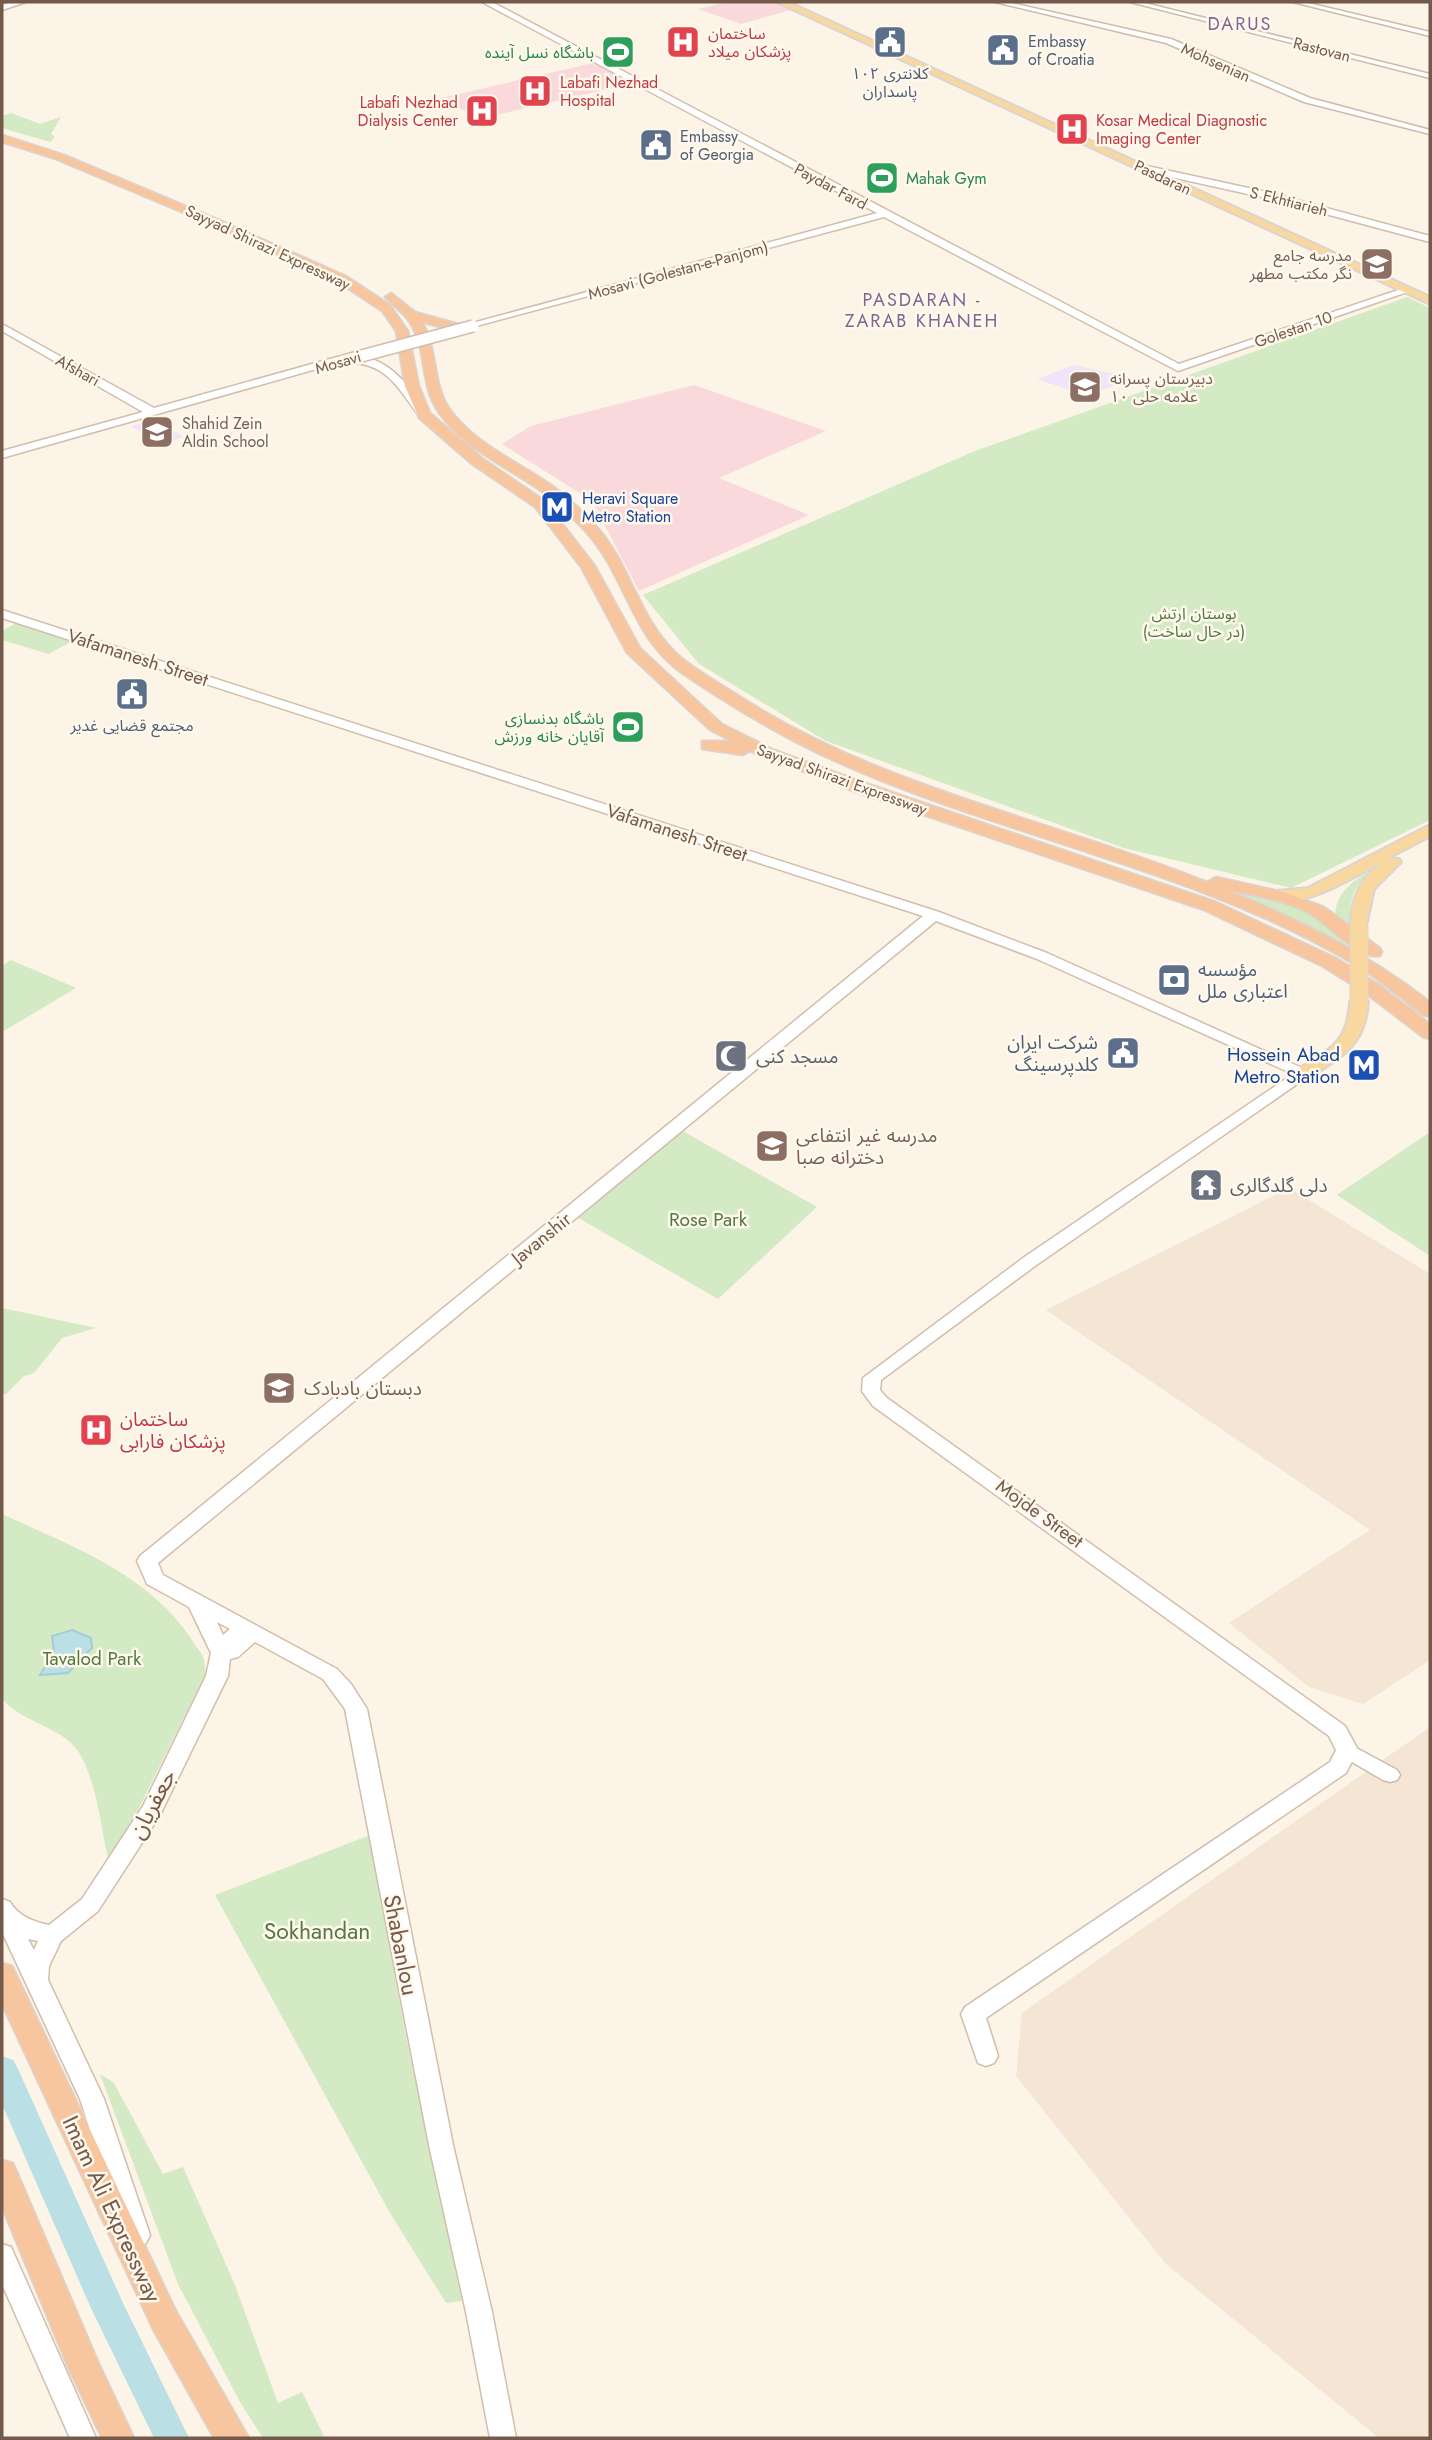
<svg xmlns="http://www.w3.org/2000/svg" width="1432" height="2440" font-family="Jost,'Noto Sans Arabic',sans-serif">
<style>
.residential{fill:#f4e5d4}
.education{fill:#f1e3f8}
.medical{fill:#fad9dd}
.green{fill:#d3eac4}
.water{fill:#badfe5;stroke:#a1ced7;stroke-width:2}
.lines{fill:none;stroke-linecap:round;stroke-linejoin:round}
.river{fill:#badfe5;fill-rule:evenodd}
.tertiary-casing{stroke:#cebbac;stroke-width:3}
.secondary-casing{stroke:#d3bdac;stroke-width:3}
.primary-casing{stroke:#dbd4d0;stroke-width:4}
.trunk-casing{stroke:#dbd4d0;stroke-width:3}
.tertiary{fill:#fff;fill-rule:evenodd}
.secondary{fill:#fff;fill-rule:evenodd}
.primary{fill:#f9d8a0;fill-rule:evenodd}
.trunk{fill:#f7c69f;fill-rule:evenodd}
.secondary-bridge-casing{stroke:#d3bdac;stroke-width:14;stroke-linecap:butt}
.primary-bridge-casing{stroke:#dbd4d0;stroke-width:19;stroke-linecap:butt}
.secondary-bridge{stroke:#fff;stroke-width:11}
.primary-bridge{stroke:#f9d8a0;stroke-width:17}
.labels{text-anchor:middle;stroke-width:5;stroke-linejoin:round;paint-order:stroke}
.far-health-label{font-size:16px;fill:#be3a42;stroke:#fff8ec;text-anchor:start}
.far-service-label{font-size:16px;fill:#4e5e75;stroke:#fff8ec;text-anchor:start}
.far-street-label{font-size:16px;fill:#755a4b;stroke:#fff8ec}
.far-leisure-label{font-size:16px;fill:#27864d;stroke:#fff8ec;text-anchor:end}
.far-education-label{font-size:16px;fill:#785e54;stroke:#fff8ec;text-anchor:start}
.far-transit-label{font-size:16px;fill:#164399;stroke:#fff8ec;text-anchor:start}
.far-park-label{font-size:16px;fill:#537a43;stroke:#fff8ec}
.far-neighbourhood-label{font-size:18px;letter-spacing:2px;fill:#826391;stroke:#fff8ec}
.street-label{font-size:19px;fill:#755a4b;stroke:#fff8ec}
.service-label{font-size:19px;fill:#4e5e75;stroke:#fff8ec;text-anchor:start}
.transit-label{font-size:19px;fill:#164399;stroke:#fff8ec;text-anchor:end}
.worship-label{font-size:19px;fill:#5b616d;stroke:#fff8ec;text-anchor:start}
.education-label{font-size:19px;fill:#785e54;stroke:#fff8ec;text-anchor:start}
.park-label{font-size:19px;fill:#537a43;stroke:#fff8ec}
.health-label{font-size:19px;fill:#be3a42;stroke:#fff8ec;text-anchor:start}
.near-street-label{font-size:23px;fill:#755a4b;stroke:#fff8ec}
.near-park-label{font-size:23px;fill:#537a43;stroke:#fff8ec}
</style>
<rect width="100%" height="100%" fill="#fcf4e6"/>
<g class="residential">
<polygon points="1289,1188 1430,1274 1430,1660 1363,1704 1309,1687 1229,1623 1370,1530 1046,1310"/>
<polygon points="1430,1727 1430,2438 1379,2438 1166,2264 1016,2076 1022,2013"/>
</g>
<g class="education">
<polygon points="1074,365 1132,378 1087,396 1037,379"/>
<polygon points="153,420 184,437 162,443 131,426"/>
</g>
<g class="medical">
<polygon points="728,2 774,2 791,10 741,24 698,9"/>
<polygon points="593,63 633,83 483,118 437,99"/>
<polygon points="694,385 826,431 719,478 809,515 639,591 592,501 502,444 531,426"/>
</g>
<g class="green">
<polygon points="11,113 40,124 61,117 51,134 55,137 50,142 2,128 2,116"/>
<polygon points="1407,297 1430,308 1430,820 1291,888 1124,848 826,741 699,664 643,595 975,451"/>
<polygon points="16,623 74,640 49,654 2,640 2,631"/>
<path d="M1373,869C1351,888 1348,904 1352,931L1335,915C1336,892 1354,880 1373,869Z"/>
<polygon points="1200,881 1284,900 1318,914 1325,925 1353,939 1353,951"/>
<polygon points="11,960 76,988 2,1032 2,966"/>
<polygon points="681,1130 817,1207 718,1299 575,1216"/>
<polygon points="1430,1132 1430,1256 1337,1195"/>
<polygon points="2,1308 96,1328 62,1338 34,1373 24,1376 6,1394 2,1394"/>
<path d="M2,1514C69,1545 147,1573 190,1637C200,1654 206,1653 205,1675L137,1812L109,1862C101,1830 95,1764 71,1743C51,1725 21,1720 2,1699Z"/>
<polygon points="370,1835 405,2031 462,2301 446,2303 390,2213 215,1895"/>
<polygon points="100,2074 114,2083 163,2174 183,2167 235,2285 278,2403 302,2392 325,2438 263,2438 240,2402 178,2284"/>
</g>
<polygon class="water" points="72,1630 91,1638 92,1648 68,1673 40,1675 54,1652 52,1636"/>
<g class="lines">
<polygon class="river" points="2,2056 13,2060 18,2069 122,2301 189,2438 154,2438 90,2306 2,2104"/>
<defs>
<g id="tertiary">
<polygon points="995,2 1007,2 1171,39 1310,98 1430,130 1430,134 1304,102 1166,43"/>
<polygon points="1130,2 1141,2 1430,74 1430,78"/>
<polygon points="1293,2 1304,2 1430,32 1430,36"/>
<polygon points="1347,1743 1397,1770 1400,1775 1397,1780 1390,1782 1383,1780 1340,1755 1337,1750 1340,1745"/>
</g>
<g id="secondary">
<polygon points="14,2 26,2 2,10 2,5"/>
<polygon points="482,2 492,2 1179,364 1404,288 1413,290 1178,371 884,217 469,328 469,324 877,213"/>
<polygon points="1147,166 1267,192 1430,236 1430,242 1266,198 1144,171 1144,167"/>
<path d="M2,324L154,408L337,357C384,349 405,381 430,415L420,417C395,384 387,362 341,362L2,458V451L143,412L2,331Z"/>
<path d="M2,610L939,912L1047,953L1313,1073L1035,1266L881,1380L880,1390L887,1398L1345,1726L1358,1750L1346,1773L986,2018L998,2056L994,2063L986,2066L978,2063L961,2014L965,2007L1330,1762L1336,1750L1329,1736L873,1406L862,1391L863,1378L1023,1258L1293,1074L1037,959L936,921L158,1563L163,1575L337,1669L351,1684L367,1709L453,2145L492,2312L516,2438H490L466,2312L429,2145L345,1709L323,1679L255,1642L238,1657L230,1659L228,1676L160,1815L98,1911L61,1941L49,1966L48,1980L104,2099L150,2235L146,2243L137,2246L128,2243L124,2235L80,2099L2,1932V1899L10,1902C18,1916 34,1922 49,1925L82,1899L143,1806L206,1676L211,1653L189,1607L147,1584L137,1561L140,1556L923,916L2,618ZM217,1622L230,1629L223,1635ZM28,1939L38,1941L34,1950Z"/>
<polygon points="2,2244 11,2247 96,2438 70,2438 2,2284"/>
</g>
<g id="primary">
<polygon points="777,2 788,2 1430,297 1430,304"/>
<path d="M1430,825V836L1388,858L1399,859L1401,862L1374,889L1365,930H1353L1351,926C1351,898 1361,876 1385,860C1363,872 1289,918 1269,896L1277,891L1308,888Z"/>
<path d="M1359,996L1368,1001C1366,1035 1352,1051 1324,1068C1315,1074 1309,1080 1299,1077L1296,1073L1299,1069C1331,1048 1348,1043 1350,1001Z"/>
</g>
<g id="trunk">
<polygon points="2,135 64,155 214,218 346,276 390,305 408,331 419,386 430,413 482,458 545,501 595,566 640,648 722,724 774,750 865,783 1216,902 1336,958 1378,984 1430,1024 1430,1039 1423,1037 1364,992 1322,966 1204,910 853,791 750,751 743,755 702,749 702,741 731,741 710,730 627,653 581,567 535,507 472,464 419,418 405,386 396,331 382,311 338,282 206,222 56,159 2,142"/>
<path d="M391,293L415,312L462,325L464,328L458,332L422,322C438,348 432,382 449,408C474,444 519,462 554,487C570,499 584,512 597,527C630,564 639,617 675,652C693,669 716,681 736,694C880,788 1050,819 1207,882L1216,877L1283,892L1324,907L1380,948L1382,952L1380,956C1362,960 1330,928 1315,917C1290,900 1253,896 1224,889C1299,919 1367,953 1430,1002V1017L1423,1015C1401,998 1379,979 1354,964C1194,869 1006,838 837,762C783,738 732,707 683,674C632,639 626,577 587,533C574,519 560,505 544,493C508,467 465,450 439,413C420,386 427,353 412,326C406,314 394,307 385,297Z"/>
<polygon points="2,1963 12,1966 16,1974 176,2311 249,2438 214,2438 154,2331 2,2004"/>
<polygon points="2,2160 13,2163 17,2172 99,2364 134,2438 102,2438 68,2367 2,2207"/>
</g>
</defs>
<use href="#tertiary" class="tertiary-casing"/>
<use href="#secondary" class="secondary-casing"/>
<use href="#primary" class="primary-casing"/>
<use href="#trunk" class="trunk-casing"/>
<use href="#tertiary" class="tertiary"/>
<use href="#secondary" class="secondary"/>
<use href="#primary" class="primary"/>
<use href="#trunk" class="trunk"/>
<defs>
<polyline id="secondary-bridge" points="343,361 473,326"/>
<polyline id="primary-bridge" points="1359,926 1359,1001"/>
</defs>
<use href="#secondary-bridge" class="secondary-bridge-casing"/>
<use href="#primary-bridge" class="primary-bridge-casing"/>
<use href="#secondary-bridge" class="secondary-bridge"/>
<use href="#primary-bridge" class="primary-bridge"/>
</g>
<defs>
<symbol id="hospital-square" viewBox="-11 -11 22 22"><rect x="-9" y="-9" width="18" height="18" rx="4" fill="#e0444e" stroke="#fff8ec"/><path d="M-5-5h3v3.5h4V-5h3V5h-3V1.5h-4V5h-3Z" fill="#fff"/></symbol>
<symbol id="civic-square" viewBox="-11 -11 22 22"><rect x="-9" y="-9" width="18" height="18" rx="4" fill="#5c6f8a" stroke="#fff8ec"/><path d="M-.6-6.5H3V-4.5H.6V-3L4-1V1h2V6H-6V1h2V-1L-.6-3ZM-1.2 2.5V6h2.4V2.5Z" fill="#fff"/></symbol>
<symbol id="stadium-square" viewBox="-11 -11 22 22"><rect x="-9" y="-9" width="18" height="18" rx="4" fill="#2e9e5b" stroke="#fff8ec"/><path d="M0-5a6.5 5 0 1 0 0 10a6.5 5 0 1 0 0-10ZM-3.5-1.8h7v3.6h-7Z" fill="#fff"/></symbol>
<symbol id="school-square" viewBox="-11 -11 22 22"><rect x="-9" y="-9" width="18" height="18" rx="4" fill="#8d6e63" stroke="#fff8ec"/><path d="M0-5L7-2L0 1L-7-2ZM-4 1L0 2.5L4 1V4Q0 6-4 4Z" fill="#fff"/></symbol>
<symbol id="metro-square" viewBox="-11 -11 22 22"><rect x="-9" y="-9" width="18" height="18" rx="4" fill="#1a4fb4" stroke="#fff8ec"/><path d="M-5.5 5V-5H-3L0 0L3-5H5.5V5H3V-.5L0 4L-3-.5V5Z" fill="#fff"/></symbol>
<symbol id="bank-square" viewBox="-11 -11 22 22"><rect x="-9" y="-9" width="18" height="18" rx="4" fill="#5c6f8a" stroke="#fff8ec"/><path d="M-6-4H6V4H-6ZM0-2.3a2.3 2.3 0 1 0 0 4.6a2.3 2.3 0 1 0 0-4.6Z" fill="#fff"/></symbol>
<symbol id="mosque-square" viewBox="-11 -11 22 22"><rect x="-9" y="-9" width="18" height="18" rx="4" fill="#6b7280" stroke="#fff8ec"/><path d="M3.5-4.9A6 6 0 1 0 3.5 4.9A5 5 0 1 1 3.5-4.9Z" fill="#fff"/></symbol>
<symbol id="temple-square" viewBox="-11 -11 22 22"><rect x="-9" y="-9" width="18" height="18" rx="4" fill="#6b7280" stroke="#fff8ec"/><path d="M0-6L5-2H3V0L6.5 2.5H4V6H1.5V3h-3V6H-4V2.5H-6.5L-3 0V-2H-5Z" fill="#fff"/></symbol>
</defs>
<g fill-rule="evenodd">
<use href="#hospital-square" x="664" y="23" width="38" height="38"/>
<use href="#civic-square" x="871" y="23" width="38" height="38"/>
<use href="#civic-square" x="984" y="31" width="38" height="38"/>
<use href="#stadium-square" x="599" y="33" width="38" height="38"/>
<use href="#hospital-square" x="516" y="72" width="38" height="38"/>
<use href="#hospital-square" x="463" y="92" width="38" height="38"/>
<use href="#hospital-square" x="1053" y="110" width="38" height="38"/>
<use href="#civic-square" x="637" y="126" width="38" height="38"/>
<use href="#stadium-square" x="863" y="159" width="38" height="38"/>
<use href="#school-square" x="1358" y="245" width="38" height="38"/>
<use href="#school-square" x="1066" y="368" width="38" height="38"/>
<use href="#school-square" x="138" y="413" width="38" height="38"/>
<use href="#metro-square" x="538" y="488" width="38" height="38"/>
<use href="#civic-square" x="113" y="675" width="38" height="38"/>
<use href="#stadium-square" x="609" y="708" width="38" height="38"/>
<use href="#bank-square" x="1155" y="961" width="38" height="38"/>
<use href="#civic-square" x="1104" y="1034" width="38" height="38"/>
<use href="#mosque-square" x="712" y="1037" width="38" height="38"/>
<use href="#metro-square" x="1345" y="1046" width="38" height="38"/>
<use href="#school-square" x="753" y="1127" width="38" height="38"/>
<use href="#temple-square" x="1187" y="1166" width="38" height="38"/>
<use href="#school-square" x="260" y="1369" width="38" height="38"/>
<use href="#hospital-square" x="77" y="1411" width="38" height="38"/>
</g>
<g class="labels">
<g class="far-health-label">
<text x="708" y="39">ساختمان<tspan x="708" dy="18">پزشکان میلاد</tspan></text>
<text x="560" y="88">Labafi Nezhad<tspan x="560" dy="18">Hospital</tspan></text>
<text x="458" y="108" text-anchor="end">Labafi Nezhad<tspan x="458" dy="18">Dialysis Center</tspan></text>
<text x="1096" y="126">Kosar Medical Diagnostic<tspan x="1096" dy="18">Imaging Center</tspan></text>
</g>
<g class="far-service-label">
<text x="1028" y="47">Embassy<tspan x="1028" dy="18">of Croatia</tspan></text>
<text x="890" y="79" text-anchor="middle">کلانتری ۱۰۲<tspan x="890" dy="18">پاسداران</tspan></text>
<text x="680" y="142">Embassy<tspan x="680" dy="18">of Georgia</tspan></text>
<text x="132" y="731" text-anchor="middle">مجتمع قضایی غدیر</text>
</g>
<g class="far-street-label">
<text transform="translate(1322 49) rotate(14)" y="6">Rastovan</text>
<text transform="translate(1216 62) rotate(24)" y="6">Mohsenian</text>
<text transform="translate(1163 177) rotate(25)" y="6">Pasdaran</text>
<text transform="translate(831 186) rotate(28)" y="6">Paydar Fard</text>
<text transform="translate(1289 201) rotate(14)" y="6">S Ekhtiarieh</text>
<text transform="translate(268 247) rotate(25)" y="6">Sayyad Shirazi Expressway</text>
<text transform="translate(678 270) rotate(-15)" y="6">Mosavi (Golestan-e-Panjom)</text>
<text transform="translate(1293 329) rotate(-19)" y="6">Golestan 10</text>
<text transform="translate(338 362) rotate(-16)" y="6">Mosavi</text>
<text transform="translate(78 370) rotate(29)" y="6">Afshari</text>
<text transform="translate(842 779) rotate(20)" y="6">Sayyad Shirazi Expressway</text>
</g>
<g class="far-leisure-label">
<text x="594" y="58">باشگاه نسل آینده</text>
<text x="906" y="184" text-anchor="start">Mahak Gym</text>
<text x="604" y="724">باشگاه بدنسازی<tspan x="604" dy="18">آقایان خانه ورزش</tspan></text>
</g>
<g class="far-education-label">
<text x="1352" y="261" text-anchor="end">مدرسه جامع<tspan x="1352" dy="18">نگر مکتب مطهر</tspan></text>
<text x="1110" y="384">دبیرستان پسرانه<tspan x="1110" dy="18">علامه حلی ۱۰</tspan></text>
<text x="182" y="429">Shahid Zein<tspan x="182" dy="18">Aldin School</tspan></text>
</g>
<g class="far-transit-label">
<text x="582" y="504">Heravi Square<tspan x="582" dy="18">Metro Station</tspan></text>
</g>
<g class="far-park-label">
<text x="1194" y="619">بوستان ارتش<tspan x="1194" dy="18">(در حال ساخت)</tspan></text>
</g>
<g class="far-neighbourhood-label">
<text x="1240" y="30">DARUS</text>
<text x="922" y="306">PASDARAN -<tspan x="922" dy="21">ZARAB KHANEH</tspan></text>
</g>
<g class="street-label">
<text transform="translate(138 657) rotate(18)" y="7">Vafamanesh Street</text>
<text transform="translate(677 832) rotate(18)" y="7">Vafamanesh Street</text>
<text transform="translate(541 1238) rotate(-39)" y="7">Javanshir</text>
<text transform="translate(1040 1513) rotate(36)" y="7">Mojde Street</text>
</g>
<g class="service-label">
<text x="1198" y="976">مؤسسه<tspan x="1198" dy="22">اعتباری ملل</tspan></text>
<text x="1098" y="1049" text-anchor="end">شرکت ایران<tspan x="1098" dy="22">کلدپرسینگ</tspan></text>
</g>
<g class="transit-label">
<text x="1340" y="1061">Hossein Abad<tspan x="1340" dy="22">Metro Station</tspan></text>
</g>
<g class="worship-label">
<text x="756" y="1063">مسجد کنی</text>
<text x="1230" y="1192">دلی گلدگالری</text>
</g>
<g class="education-label">
<text x="796" y="1142">مدرسه غیر انتفاعی<tspan x="796" dy="22">دخترانه صبا</tspan></text>
<text x="304" y="1395">دبستان بادبادک</text>
</g>
<g class="park-label">
<text x="708" y="1226">Rose Park</text>
<text x="92" y="1665">Tavalod Park</text>
</g>
<g class="health-label">
<text x="120" y="1426">ساختمان<tspan x="120" dy="22">پزشکان فارابی</tspan></text>
</g>
<g class="near-street-label">
<text transform="translate(152 1804) rotate(-62)" y="8">جعفریان</text>
<text transform="translate(401 1945) rotate(79)" y="8">Shabanlou</text>
<text transform="translate(112 2209) rotate(65)" y="8">Imam Ali Expressway</text>
</g>
<g class="near-park-label">
<text x="317" y="1939">Sokhandan</text>
</g>
</g>
<rect width="1432" height="2440" fill="none" stroke="#755a4b" stroke-width="7"/>
</svg>
